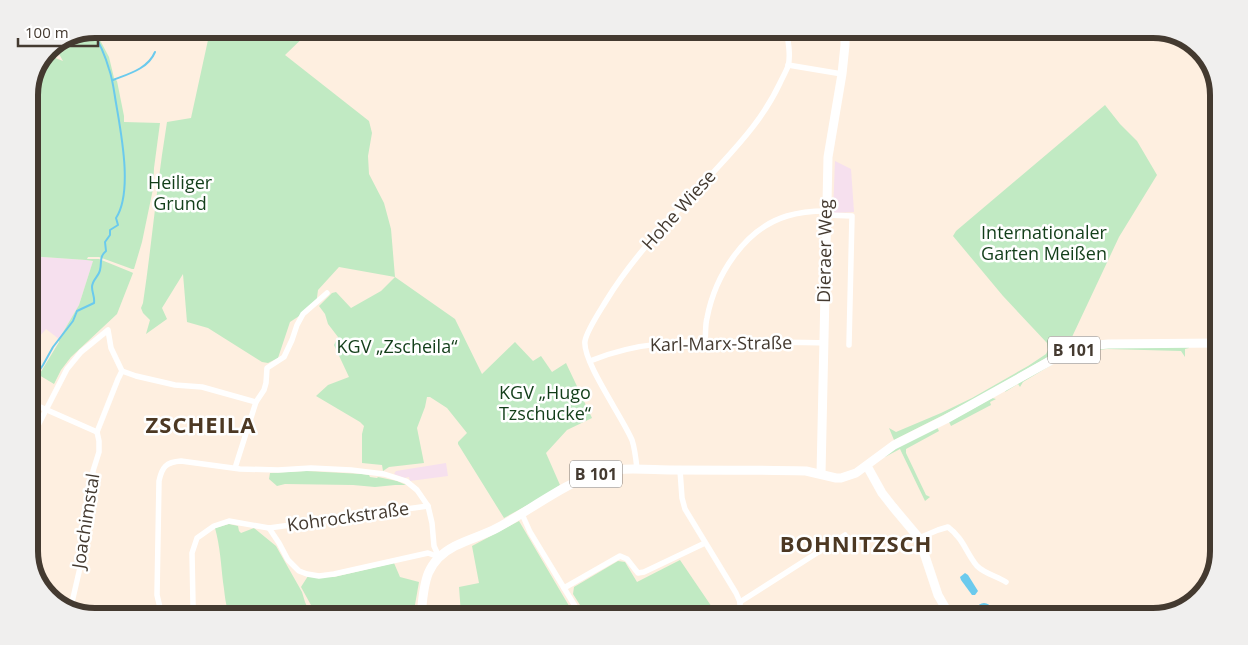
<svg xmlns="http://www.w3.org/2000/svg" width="1248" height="645" font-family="'Open Sans',sans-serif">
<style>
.industrial{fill:#f6e0ee}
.green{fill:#c1eac3}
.water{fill:#6bcaed}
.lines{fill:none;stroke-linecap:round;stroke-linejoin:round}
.stream{stroke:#6bcaed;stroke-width:2}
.minor{stroke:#fff;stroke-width:5.5}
.secondary{stroke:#fff;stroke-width:9}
.primary{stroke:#fff;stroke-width:9}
.labels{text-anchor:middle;stroke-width:5;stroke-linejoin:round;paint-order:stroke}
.shield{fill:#fff;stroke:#7c756e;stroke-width:1}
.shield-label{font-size:16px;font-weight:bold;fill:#443a30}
.park-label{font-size:18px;fill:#123e19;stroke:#fff}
.street-label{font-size:18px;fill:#443a30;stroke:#fff}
.district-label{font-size:22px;font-weight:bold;letter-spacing:1px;fill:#4c3823;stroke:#fff}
.rim{fill:none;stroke:#443a30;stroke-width:6}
</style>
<rect width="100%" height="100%" fill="#feefe0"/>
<g class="industrial">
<polygon points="835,161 851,169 854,212 833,213"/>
<polygon points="29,256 86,260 93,261 79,305 59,339 46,329 30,347 40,356 35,368 29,366"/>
<polygon points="446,463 448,476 410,481 409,477 404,478 394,474 396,471"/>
</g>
<g class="green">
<polygon points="94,29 109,57 114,78 117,81 124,116 124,122 160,123 154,168 153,189 142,242 134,269 132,269 99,257 88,257 87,259 99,259 131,272 133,273 117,314 71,357 61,370 54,384 39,375 59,342 59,339 79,305 93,261 86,260 29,256 29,90 45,54 63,61 54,45"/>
<path d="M187,29H312L285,55L369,121L372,133L368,156L369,174L384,203L391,229L395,277L455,319L482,374L515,342L533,361L541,356L552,372L566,363L592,418L567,430L546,453L560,485L544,496L504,518L458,444V442L467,433L447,408L430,397H427L425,407L417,428L424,463L389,467L383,471L382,465L362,463V434L364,426L360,422L316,396L328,385L349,377L334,345L338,337L328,324L325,314L319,306L332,293L336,292L351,308L381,291L395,277L339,267L318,290L316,305L290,322L278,358L268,363L262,362L208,328L187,322L183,274L162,308L167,319L146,334L150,320L143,313L141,308L143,303C152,243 157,182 167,122L191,118L208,40Z"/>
<path d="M1105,105L1120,124L1137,141L1157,175L1119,237L1072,337L1056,344C1058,349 1058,351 1053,354L973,400L894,440L889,428L896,432L941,413L972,398L1028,366L1046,354L1048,350L1047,343L1003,296L953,236L956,231Z"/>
<polygon points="1189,346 1189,348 1185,349 1185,357 1181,351 1107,349 1083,352 1065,358 1053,364 1023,382 1020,387 1018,384 1005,392 1006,390 1070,354 1093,348"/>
<polygon points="992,398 996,399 990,402 991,405 951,426 949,422"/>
<polygon points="937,427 939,431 906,449 906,453 926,495 930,497 925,501 900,449 885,457 884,456 911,439"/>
<polygon points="306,471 362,474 369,475 370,477 377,478 378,477 397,481 406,485 395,485 375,487 353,485 285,484 277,486 269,479 270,473"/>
<polygon points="519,521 575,616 482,616 480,612 461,614 459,587 479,583 472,546"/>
<path d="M229,524L238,526L239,531L241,533L254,528L276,546L302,592L305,602L311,616H230C225,605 225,594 223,582C221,564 220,546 215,528Z"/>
<polygon points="680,560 718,616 587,616 573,594 574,587 618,561 625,562 637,582"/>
<polygon points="394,563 400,577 419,582 413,616 317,616 301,587 308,576 334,577"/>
</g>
<g class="water">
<polygon points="965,573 968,575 978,591 975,595 972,595 961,580 960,577"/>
<path d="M984,603C991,604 994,610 997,616H975C974,609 977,604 984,603Z"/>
</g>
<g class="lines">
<g class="stream">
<path d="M113,80C128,74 148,69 155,52"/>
<path d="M29,386L43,365L53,347L73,321L77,311L94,303C95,297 92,293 92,287C92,280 99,276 100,270C102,262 99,257 106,251L105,242L110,235V230L118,225L116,218C133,192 121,133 116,103C114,92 113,80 109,69C105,55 99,42 92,30"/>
</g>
<g class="minor">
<polyline points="788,65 842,74"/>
<polyline points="826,215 852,216 849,345"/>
<path d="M705,341C706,334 705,325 707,318C715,276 744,229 787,216C800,212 813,211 826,211"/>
<path d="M590,361C638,341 685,341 736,342C765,342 795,342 824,343"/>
<polyline points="122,371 136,376 175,385 202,387 256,402"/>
<polyline points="29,402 97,432"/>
<polyline points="97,432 118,379 122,371"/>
<polyline points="29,443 67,369 81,352 108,330 111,348 122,371"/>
<polyline points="235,468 256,402 264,390 266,383 267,368 284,357 292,340 297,325 303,314 327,293"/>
<path d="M637,469C636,459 635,449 632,440C623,418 582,361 585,341C587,330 600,311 606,301C637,250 680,209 720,165C743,140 765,115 780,83C782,78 786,72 788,66C791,57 788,38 786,29"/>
<polyline points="680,470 682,498 685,509 736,593 740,602"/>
<polyline points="522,514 530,532 581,616"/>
<polyline points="269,528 279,543 288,560 299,571 307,574 319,576 334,574 428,553 439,557"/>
<path d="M919,538L938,530L948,527C964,539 966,553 977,566C985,574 997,576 1006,582"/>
<polyline points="564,588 620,556 627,559 638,573 644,572 705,543"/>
<polyline points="740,602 845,535"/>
<polyline points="70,611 85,546 92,505 93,471 99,452 99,441 97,432"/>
<path d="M162,616L157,595L159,481C162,467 166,462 181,461L240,469L278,470L311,468L351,470L384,474L406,481L417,490L428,506L432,523L434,546L439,557"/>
<polyline points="196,616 193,605 192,553 197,538 214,526 229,521 269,528 428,506"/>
<polyline points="737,616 740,607 740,602"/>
</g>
<g class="secondary">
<polyline points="867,466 882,493 893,507 919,538 938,595 950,616"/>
<polyline points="821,474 828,157 842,74 845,45 845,29"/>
</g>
<path class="primary" d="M421,616C424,585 424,562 455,546C469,539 484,535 497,528C531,510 568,480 605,471C623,467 654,470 673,470C717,470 762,470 806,471L836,478H841L856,473L894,445L946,419L1066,352L1087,346L1108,344L1219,343"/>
</g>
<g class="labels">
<g class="shield">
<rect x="1048" y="336.5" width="52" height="27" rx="4"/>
<rect x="570" y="460.5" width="52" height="27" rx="4"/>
</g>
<g class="shield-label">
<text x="1074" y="356">B 101</text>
<text x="596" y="480">B 101</text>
</g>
<g class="park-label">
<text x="180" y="189">Heiliger<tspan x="180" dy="21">Grund</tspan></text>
<text x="1044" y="239">Internationaler<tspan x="1044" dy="21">Garten Meißen</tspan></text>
<text x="397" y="353">KGV „Zscheila“</text>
<text x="545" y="399">KGV „Hugo<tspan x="545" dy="21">Tzschucke“</tspan></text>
</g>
<g class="street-label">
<text transform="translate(679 210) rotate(-48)" y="6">Hohe Wiese</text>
<text transform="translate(825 251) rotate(-89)" y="6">Dieraer Weg</text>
<text transform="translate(721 344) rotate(-1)" y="6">Karl-Marx-Straße</text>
<text transform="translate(348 517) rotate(-8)" y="6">Kohrockstraße</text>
<text transform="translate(86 521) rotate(-81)" y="6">Joachimstal</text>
</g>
<g class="district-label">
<text x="201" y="433">ZSCHEILA</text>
<text x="856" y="552">BOHNITZSCH</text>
</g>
</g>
<path d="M0 0H1248V645H0ZM95 38H1153A57 57 0 0 1 1210 95V551A57 57 0 0 1 1153 608H95A57 57 0 0 1 38 551V95A57 57 0 0 1 95 38Z" fill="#f0efee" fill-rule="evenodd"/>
<path class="rim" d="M95 38H1153A57 57 0 0 1 1210 95V551A57 57 0 0 1 1153 608H95A57 57 0 0 1 38 551V95A57 57 0 0 1 95 38Z"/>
<path d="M18 38v8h80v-8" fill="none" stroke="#443a30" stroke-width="2.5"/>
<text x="25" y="38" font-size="15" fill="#443a30" stroke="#ffffff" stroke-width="4" paint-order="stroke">100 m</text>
</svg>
